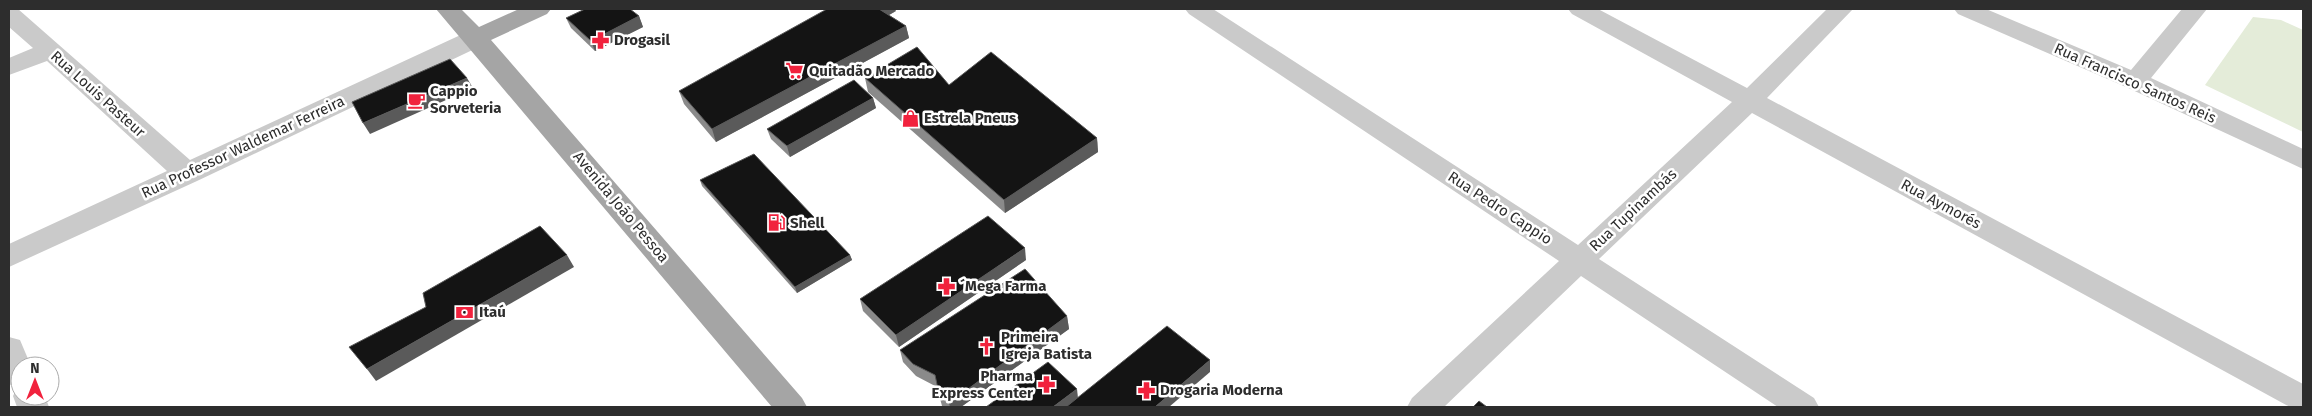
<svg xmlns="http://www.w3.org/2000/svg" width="2312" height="416" font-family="'Fira Sans',sans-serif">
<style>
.green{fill:#e4ecd9}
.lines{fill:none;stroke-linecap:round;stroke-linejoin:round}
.minor{fill:#cacaca;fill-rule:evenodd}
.major{fill:#a5a5a5;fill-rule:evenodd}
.wall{fill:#8a8a8a}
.shaded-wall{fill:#5a5a5a}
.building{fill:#141414;stroke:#5a5a5a}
.labels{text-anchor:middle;stroke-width:5;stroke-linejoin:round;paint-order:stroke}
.poi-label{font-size:15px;font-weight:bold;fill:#2d2d2d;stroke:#fff;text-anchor:start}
.street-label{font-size:15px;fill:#2d2d2d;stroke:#fff}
</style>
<rect width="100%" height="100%" fill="#fff"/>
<polygon class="green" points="2253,17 2281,20 2303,30 2303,132 2205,85"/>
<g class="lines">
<g class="minor">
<polygon points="9,9 18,9 190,160 467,32 476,30 485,32 488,38 485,44 197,181 9,267 9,244 167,171 47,61 9,75 9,58 33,48 9,27"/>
<polygon points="1185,9 1213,9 1578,245 1732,102 1572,14 1568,9 1598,9 1747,88 1827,9 1853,9 1767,98 2303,384 2303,407 2290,407 1752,113 1599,259 1814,398 1819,407 1778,407 1581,276 1444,407 1407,407 1412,398 1559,261 1189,14"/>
<polygon points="1954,9 1986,9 2131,70 2182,9 2207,9 2151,78 2303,149 2303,169 2126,87 1958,14"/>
<polygon points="9,337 20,340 31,366 20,366 20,396 45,396 49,407 17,407 13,396 17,388 9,384"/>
</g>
<polygon class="major" points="436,9 461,9 479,27 519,9 551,9 547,14 491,40 802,398 807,407 772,407"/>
</g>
<g class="wall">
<polygon points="896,11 889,15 906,26 909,38 716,142 684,104 679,91"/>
<polygon points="639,16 643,27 595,51 571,28 566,18"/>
<polygon points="865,78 949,85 1097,138 1098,152 1005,213 868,92"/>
<polygon points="873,98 876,108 790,157 771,139 767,129"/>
<polygon points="700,180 850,255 852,260 797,293 702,186"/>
<polygon points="1026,260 899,347 863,311 860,299"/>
<polygon points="1067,316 1069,329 961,407 943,407 942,406 937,387 916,376 903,362 900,350"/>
</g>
<g class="shaded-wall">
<polygon points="878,9 895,9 896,11 880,20"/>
<polygon points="639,16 643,27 595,51 591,41"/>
<polygon points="906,26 909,38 716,142 712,129"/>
<polygon points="467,78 473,88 370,134 363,123"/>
<polygon points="873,98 876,108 790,157 787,146"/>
<polygon points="1097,138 1098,152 1005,213 1004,200"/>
<polygon points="1025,248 1026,260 899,347 896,335"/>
<polygon points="567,255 574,267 376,381 367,369"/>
<polygon points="850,255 852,260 797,293 795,287"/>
<polygon points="1067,316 1069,329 961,407 950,407 949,403"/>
<polygon points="1210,360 1210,372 1169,407 1155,407"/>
<polygon points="1077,389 1078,398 1067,407 1053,407"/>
</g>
<g class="building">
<polygon points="585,9 630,9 639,16 591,41 566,18"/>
<polygon points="827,9 879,9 906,26 712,129 679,91"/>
<polygon points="917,47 949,85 991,52 1097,138 1004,200 865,78"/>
<polygon points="450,59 467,78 363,123 352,102"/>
<polygon points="854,80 873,98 787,146 767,129"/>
<polygon points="754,154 850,255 795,287 700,180"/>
<polygon points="988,216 1025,248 896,335 860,299"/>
<polygon points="540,226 567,255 367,369 349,347 426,307 423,293"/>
<polygon points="1025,269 1067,316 949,403 939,394 935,375 913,364 900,350"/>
<polygon points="1167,326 1210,360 1155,407 1066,407"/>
<polygon points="1048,362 1077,389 1053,407 986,407"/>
<polygon points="1479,401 1487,407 1473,407"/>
</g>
<defs>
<symbol id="pharmacy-bare" viewBox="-9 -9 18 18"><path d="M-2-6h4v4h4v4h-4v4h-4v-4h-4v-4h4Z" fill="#f1223d" stroke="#fff" stroke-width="2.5" paint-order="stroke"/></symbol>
<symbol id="supermarket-bare" viewBox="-9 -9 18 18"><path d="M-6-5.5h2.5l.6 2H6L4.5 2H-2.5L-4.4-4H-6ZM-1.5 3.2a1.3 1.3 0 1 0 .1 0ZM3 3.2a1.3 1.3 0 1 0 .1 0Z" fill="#f1223d" stroke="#fff" stroke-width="2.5" paint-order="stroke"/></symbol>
<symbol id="cafe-bare" viewBox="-9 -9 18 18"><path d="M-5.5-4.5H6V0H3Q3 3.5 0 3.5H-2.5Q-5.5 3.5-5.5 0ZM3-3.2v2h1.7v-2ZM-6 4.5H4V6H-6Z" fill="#f1223d" stroke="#fff" stroke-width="2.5" paint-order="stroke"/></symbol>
<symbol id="shop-bare" viewBox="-9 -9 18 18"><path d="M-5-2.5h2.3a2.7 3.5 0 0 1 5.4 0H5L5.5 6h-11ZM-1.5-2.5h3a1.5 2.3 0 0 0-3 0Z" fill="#f1223d" stroke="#fff" stroke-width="2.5" paint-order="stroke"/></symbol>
<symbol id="fuel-bare" viewBox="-9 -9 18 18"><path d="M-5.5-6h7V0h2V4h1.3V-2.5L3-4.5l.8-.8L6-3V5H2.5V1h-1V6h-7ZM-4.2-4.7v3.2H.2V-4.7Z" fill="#f1223d" stroke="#fff" stroke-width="2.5" paint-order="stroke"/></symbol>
<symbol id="bank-bare" viewBox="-9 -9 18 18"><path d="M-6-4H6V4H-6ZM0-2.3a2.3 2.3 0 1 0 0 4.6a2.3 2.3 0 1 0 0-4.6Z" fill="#f1223d" stroke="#fff" stroke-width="2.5" paint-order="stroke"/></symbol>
<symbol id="church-bare" viewBox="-9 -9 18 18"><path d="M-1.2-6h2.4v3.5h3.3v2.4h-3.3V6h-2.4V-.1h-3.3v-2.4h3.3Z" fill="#f1223d" stroke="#fff" stroke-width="2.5" paint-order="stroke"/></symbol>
</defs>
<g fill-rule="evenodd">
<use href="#pharmacy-bare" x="588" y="28" width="25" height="25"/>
<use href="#supermarket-bare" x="782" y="58" width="25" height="25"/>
<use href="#cafe-bare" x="404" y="88" width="25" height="25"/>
<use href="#shop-bare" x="898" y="106" width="25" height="25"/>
<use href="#fuel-bare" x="764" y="210" width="25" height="25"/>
<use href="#pharmacy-bare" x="934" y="274" width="25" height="25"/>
<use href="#bank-bare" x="452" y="300" width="25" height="25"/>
<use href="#church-bare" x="974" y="334" width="25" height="25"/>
<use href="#pharmacy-bare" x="1034" y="372" width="25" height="25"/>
<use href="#pharmacy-bare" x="1134" y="378" width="25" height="25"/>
</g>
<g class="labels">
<g class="poi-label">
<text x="614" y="45">Drogasil</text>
<text x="809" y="76">Quitadão Mercado</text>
<text x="430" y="96">Cappio<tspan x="430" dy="17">Sorveteria</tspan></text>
<text x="924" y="123">Estrela Pneus</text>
<text x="790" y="228">Shell</text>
<text x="960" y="291">´Mega Farma</text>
<text x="479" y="317">Itaú</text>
<text x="1001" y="342">Primeira<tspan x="1001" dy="17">Igreja Batista</tspan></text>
<text x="1033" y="381" text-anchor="end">Pharma<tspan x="1033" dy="17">Express Center</tspan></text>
<text x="1160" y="395">Drogaria Moderna</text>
</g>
<g class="street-label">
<text transform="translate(2135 83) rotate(24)" y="5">Rua Francisco Santos Reis</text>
<text transform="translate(98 94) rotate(42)" y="5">Rua Louis Pasteur</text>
<text transform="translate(243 147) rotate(-25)" y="5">Rua Professor Waldemar Ferreira</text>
<text transform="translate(1941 204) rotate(28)" y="5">Rua Aymorés</text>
<text transform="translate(621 207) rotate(50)" y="5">Avenida João Pessoa</text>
<text transform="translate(1500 208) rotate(33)" y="5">Rua Pedro Cappio</text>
<text transform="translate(1633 210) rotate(-43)" y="5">Rua Tupinambás</text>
</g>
</g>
<rect width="2312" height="416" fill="none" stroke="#2d2d2d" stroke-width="20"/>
<g transform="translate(35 381)"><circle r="24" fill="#ffffff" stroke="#ababab"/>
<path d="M0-4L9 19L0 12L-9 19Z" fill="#f1223d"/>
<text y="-8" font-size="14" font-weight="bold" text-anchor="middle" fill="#2d2d2d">N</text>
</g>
</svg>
